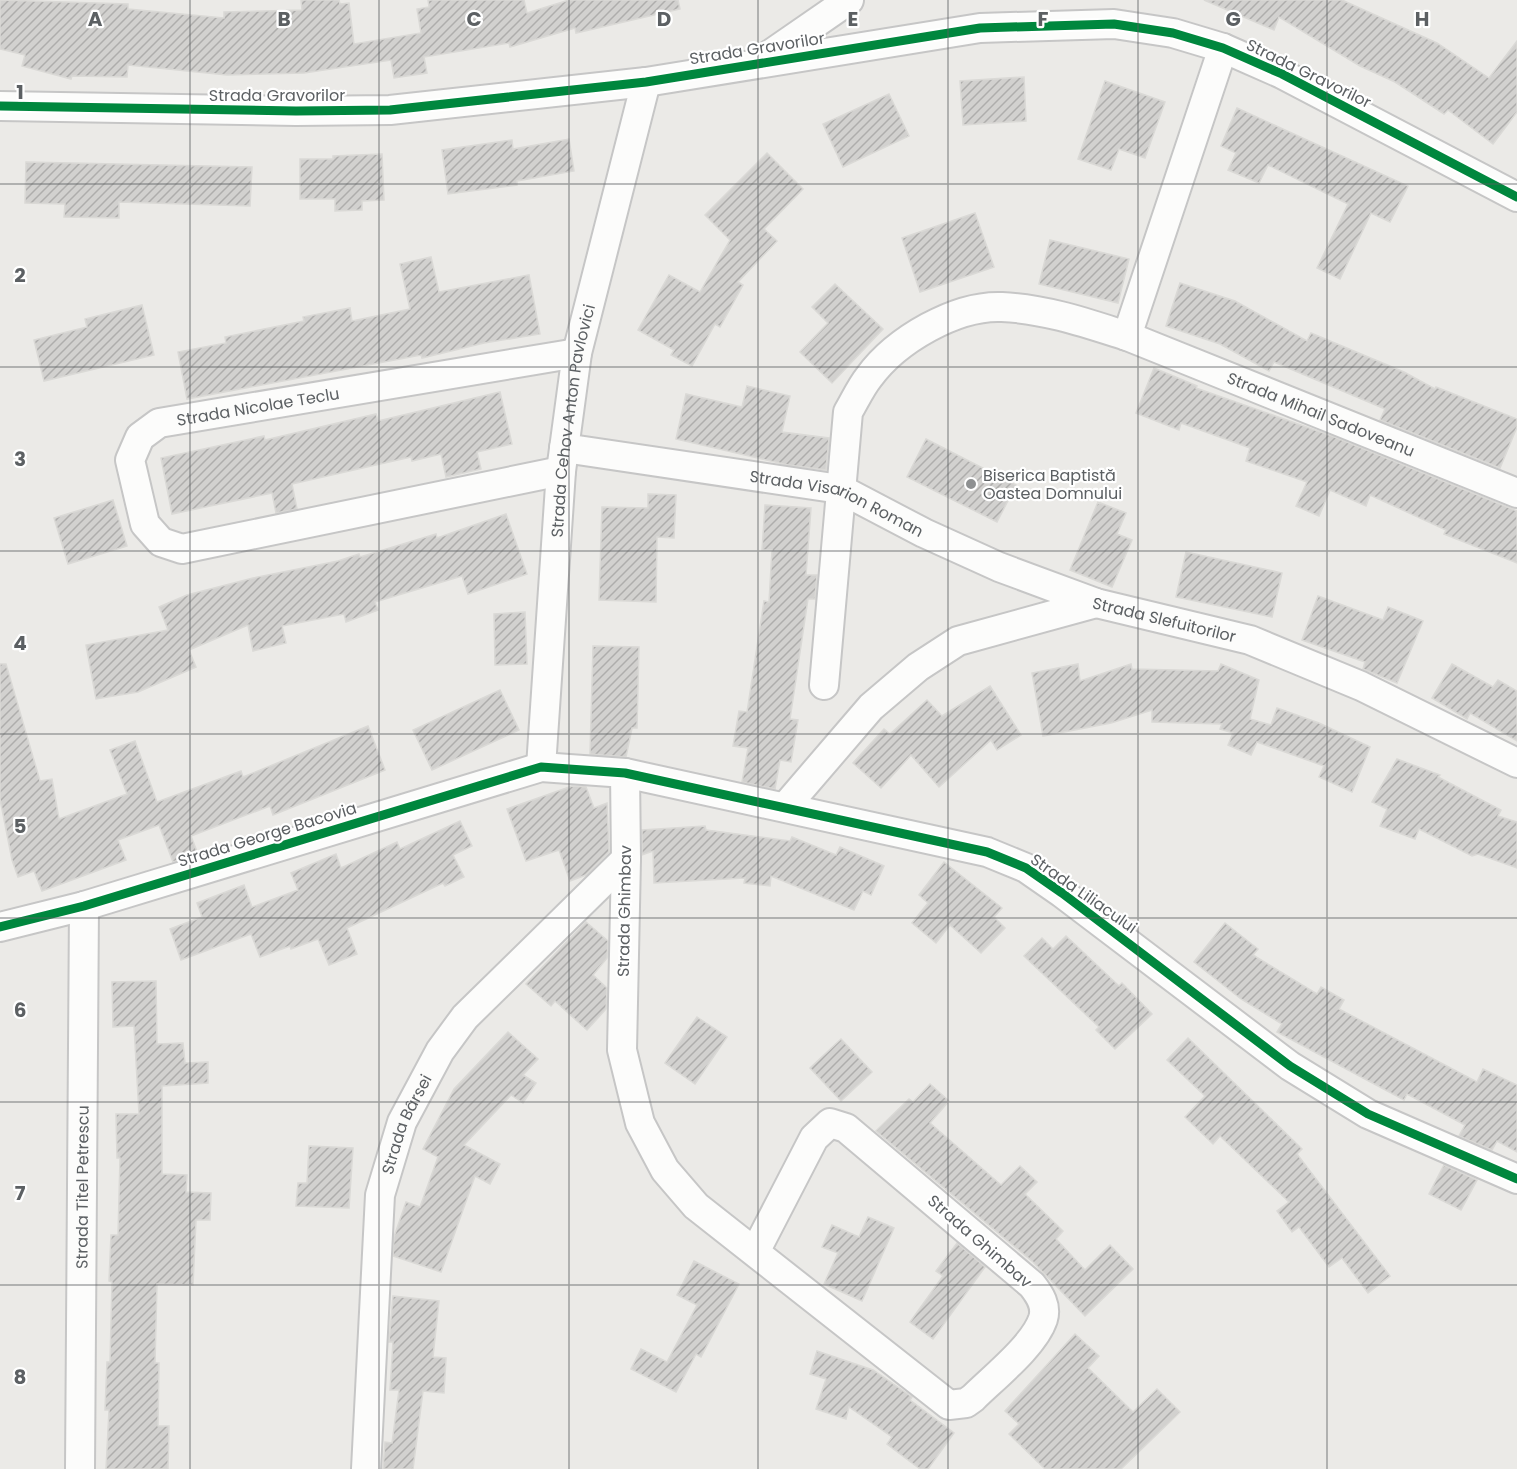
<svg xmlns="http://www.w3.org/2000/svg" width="1517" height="1469" font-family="Poppins,sans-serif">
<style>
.building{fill:url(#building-hatch);stroke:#dad9d6;stroke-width:1.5}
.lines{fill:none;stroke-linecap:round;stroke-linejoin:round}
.minor-casing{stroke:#c6c6c6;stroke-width:32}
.minor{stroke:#fcfcfb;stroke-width:28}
.cycleway-casing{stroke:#fff;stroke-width:13}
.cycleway{stroke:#00873e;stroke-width:9}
.grid{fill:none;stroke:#5c6063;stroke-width:1.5;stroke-opacity:0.55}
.poi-dot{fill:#8e9091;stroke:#fff;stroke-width:2}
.labels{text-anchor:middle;stroke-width:4.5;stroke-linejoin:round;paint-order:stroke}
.street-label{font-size:16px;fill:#5c6063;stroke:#fff}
.poi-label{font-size:16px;fill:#5c6063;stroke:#fff;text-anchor:start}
.grid-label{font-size:20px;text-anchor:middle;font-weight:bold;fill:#5c6063;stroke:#fff;stroke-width:4.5;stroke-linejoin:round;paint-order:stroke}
</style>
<defs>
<pattern id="building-hatch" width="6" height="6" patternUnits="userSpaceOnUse" patternTransform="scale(1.5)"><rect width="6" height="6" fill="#d2d1cf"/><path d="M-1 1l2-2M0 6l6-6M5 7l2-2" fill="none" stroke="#aeadac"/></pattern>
</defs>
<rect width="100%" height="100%" fill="#ebeae7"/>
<g class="building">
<polygon points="0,0 128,4 128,9 224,18 224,12 302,10 301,0 339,0 340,4 349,3 354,44 421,33 417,9 429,7 428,0 524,0 527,13 569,0 678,0 680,9 576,33 575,28 510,47 509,43 424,57 427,73 394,78 391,60 304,73 227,75 128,65 127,77 72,76 71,79 22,66 25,55 0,49"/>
<polygon points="1204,0 1342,0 1437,43 1489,78 1517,41 1517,112 1493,144 1448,110 1444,114 1395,82 1360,66 1279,17 1274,30"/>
<polygon points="1024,77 1026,121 963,125 960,81"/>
<polygon points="1105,81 1165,102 1145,158 1119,149 1111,170 1078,159"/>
<polygon points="889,94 909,136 843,167 823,124"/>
<polygon points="1237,108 1408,186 1390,222 1371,213 1340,279 1317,268 1348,204 1268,165 1259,183 1228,170 1236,153 1221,146"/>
<polygon points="569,139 574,171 517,181 517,185 448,194 442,150 512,140 513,149"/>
<polygon points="767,153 803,189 764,229 777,241 738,282 743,285 720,327 715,324 692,366 671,355 674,350 638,330 669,275 700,292 730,240 705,215"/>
<polygon points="382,154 384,200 362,201 362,210 335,211 335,199 300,199 300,159 333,159 333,156"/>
<polygon points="26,162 252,167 250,206 119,202 119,218 64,217 65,204 25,203"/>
<polygon points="975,213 994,267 920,292 902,238"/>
<polygon points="1050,240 1129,259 1118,303 1039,284"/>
<polygon points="431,257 439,292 529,275 540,334 484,343 422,358 421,355 187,399 178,352 226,343 225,337 304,321 303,317 350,308 352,321 410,309 400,264"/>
<polygon points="1180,283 1235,301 1307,341 1311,333 1404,372 1435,389 1436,387 1517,419 1517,427 1500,468 1380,420 1385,409 1274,362 1269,371 1220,344 1166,326"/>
<polygon points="835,284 883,329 832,383 800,352 828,323 812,307"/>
<polygon points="142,305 154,355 44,381 34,340 87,327 85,319"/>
<polygon points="1154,368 1197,386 1196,388 1332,436 1517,511 1517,563 1444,534 1446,530 1370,495 1366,506 1330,490 1319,516 1296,506 1307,482 1246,461 1250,448 1181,423 1179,430 1136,413"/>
<polygon points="747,386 790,396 782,432 829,438 826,470 788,465 676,439 686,394 742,407"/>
<polygon points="500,392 512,444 477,452 481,469 446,477 441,454 412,461 411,457 292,484 297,509 276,513 272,493 172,514 161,458 264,436 265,440 376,414 378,421"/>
<polygon points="926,439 1016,485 997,522 907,477"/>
<polygon points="648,494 676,495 674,538 657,537 656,602 599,600 602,507 648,508"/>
<polygon points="113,500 127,546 68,564 54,518"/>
<polygon points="1098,502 1126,513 1117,534 1132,540 1112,587 1070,570"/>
<polygon points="765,505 811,508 806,575 817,575 815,599 808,599 790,719 798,720 791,762 780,760 775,789 742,782 748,748 733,746 739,711 747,712 764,601 769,602 772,550 762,550"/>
<polygon points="506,514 527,574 468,594 462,576 375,602 378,610 346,622 344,614 282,626 286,643 253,651 248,625 189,650 196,667 138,692 96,699 86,645 168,630 159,607 187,595 253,578 338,561 359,554 360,557 436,534 437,538"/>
<polygon points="1186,552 1282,573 1272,617 1176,597"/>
<polygon points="1318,596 1383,620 1388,607 1423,621 1397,683 1363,669 1365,662 1302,640"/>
<polygon points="525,612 527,664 495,665 494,614"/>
<polygon points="593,646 639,647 637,728 632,728 626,757 590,754"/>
<polygon points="0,664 6,664 40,781 52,779 59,819 127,794 110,750 135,741 157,802 241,771 243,777 368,726 385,770 273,815 270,806 191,836 198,854 173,862 159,825 118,840 126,860 42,891 34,871 18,877 12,860 0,799"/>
<polygon points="1078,664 1080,681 1131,664 1132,669 1218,671 1221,664 1259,680 1250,719 1271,725 1277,708 1319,723 1370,747 1352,792 1319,777 1324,766 1257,742 1251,755 1228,745 1233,733 1220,729 1222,724 1152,722 1152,710 1111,723 1043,736 1032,673"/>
<polygon points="1452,664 1493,687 1498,680 1517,691 1517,741 1470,713 1467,719 1432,698"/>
<polygon points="990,686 1021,735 997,750 991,740 939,787 911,755 881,788 853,763 884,729 890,734 927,700 942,716"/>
<polygon points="500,690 519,730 432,770 413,730"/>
<polygon points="1397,759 1440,775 1438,777 1501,810 1498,816 1517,822 1517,868 1478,854 1472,856 1419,829 1415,839 1380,826 1387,809 1372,802"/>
<polygon points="572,786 586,787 594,808 607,803 609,852 586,875 570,881 559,850 526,861 507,809"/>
<polygon points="460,821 472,846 453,855 464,877 445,886 443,883 347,928 357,954 329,965 318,939 291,949 290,946 260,957 251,934 181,960 170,929 202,917 197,903 244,885 252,907 298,890 291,873 336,854 341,868 397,842 400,849"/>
<polygon points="705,826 706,830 790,841 792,837 836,855 840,847 884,866 871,895 863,891 854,910 771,876 770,886 744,883 745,878 654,883 653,851 642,855 642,830"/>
<polygon points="944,862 1002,908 994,917 1005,928 981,953 950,925 936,943 912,923 928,903 919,895"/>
<polygon points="586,922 608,941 607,958 593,975 607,988 606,1009 587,1030 555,1001 551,1006 526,984"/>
<polygon points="1225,923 1258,949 1253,955 1317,994 1321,987 1344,1000 1339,1009 1477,1082 1483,1069 1517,1085 1517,1152 1497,1141 1492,1150 1459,1136 1465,1125 1407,1094 1404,1100 1277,1032 1282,1024 1241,999 1194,962"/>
<polygon points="1066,936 1119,986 1122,983 1152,1014 1115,1049 1096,1030 1099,1027 1024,956 1042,938 1053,949"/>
<polygon points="156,981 157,1044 183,1043 185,1063 208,1062 208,1083 162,1086 162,1174 187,1175 186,1192 211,1193 210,1220 196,1220 193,1285 157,1284 155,1363 159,1363 158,1426 169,1426 168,1469 106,1469 109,1410 105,1410 107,1362 110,1362 112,1282 109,1281 111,1235 118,1235 120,1158 117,1158 116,1114 139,1114 134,1026 113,1027 112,982"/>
<polygon points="697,1017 727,1037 695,1084 665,1063"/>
<polygon points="508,1032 538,1059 523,1075 536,1083 523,1103 511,1095 464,1145 500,1164 490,1184 475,1176 441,1272 393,1256 394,1237 406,1202 420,1207 438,1157 423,1149 454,1089"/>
<polygon points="1188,1038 1302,1149 1297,1154 1390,1276 1368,1293 1342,1258 1329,1267 1299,1227 1292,1232 1277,1211 1289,1202 1220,1136 1213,1144 1185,1117 1205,1096 1167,1060"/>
<polygon points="841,1039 872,1072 841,1101 810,1068"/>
<polygon points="930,1084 949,1101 930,1123 1001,1185 1020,1166 1037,1182 1025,1194 1063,1231 1056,1239 1085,1270 1110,1245 1133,1269 1085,1316 1033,1262 876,1131 909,1099 913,1102"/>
<polygon points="309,1146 353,1148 349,1208 296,1206 298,1183 307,1183"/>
<polygon points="1444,1165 1477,1180 1461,1210 1429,1194"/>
<polygon points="868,1217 894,1228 862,1301 824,1284 838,1253 822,1247 832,1225 859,1237"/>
<polygon points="957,1243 985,1267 933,1339 910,1322 943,1276 936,1271"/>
<polygon points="694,1261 739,1284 701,1357 696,1354 676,1392 631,1369 641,1349 667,1362 697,1305 677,1295"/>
<polygon points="393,1296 439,1301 433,1357 446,1358 444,1393 423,1391 413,1469 383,1469 385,1442 392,1443 399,1390 390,1390 393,1342 389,1342"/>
<polygon points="1075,1334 1099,1356 1088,1368 1133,1412 1157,1389 1180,1412 1121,1469 1045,1469 1009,1434 1019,1424 1005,1411"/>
<polygon points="817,1351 873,1370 912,1397 910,1400 954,1433 928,1469 920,1469 887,1444 892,1437 849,1407 846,1419 816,1409 826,1379 810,1374"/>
</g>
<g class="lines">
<defs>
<g id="minor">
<polyline points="765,58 849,0"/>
<polyline points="0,106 296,111 390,110 646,82 980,28 1114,24 1173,33 1223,48 1282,74 1517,197"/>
<polyline points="1127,336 1223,48"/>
<path id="s1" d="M564,448L840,489L924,533L999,567L1096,603L1250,640L1361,686L1517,763"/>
<path id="s2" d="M561,471L182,549L161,542L145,524L130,460L140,437L159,423L577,353"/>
<path id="s3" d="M824,685L848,412C855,400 861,387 869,377C896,340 956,305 1002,307C1046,309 1086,323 1127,336L1517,493"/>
<path id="s4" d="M541,767L561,471L577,353L646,82"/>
<path d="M625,773L626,859L622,1050L640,1123L665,1170L696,1206L949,1405L966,1403L973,1398C993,1378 1034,1346 1043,1319C1047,1306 1040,1295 1032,1285L846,1128L830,1123L814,1138L755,1252"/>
<polyline points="786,806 871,707 918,667 958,641 1096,603"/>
<polyline points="0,927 84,906 541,767 625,773 987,852 1026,868 1062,893 1290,1066 1368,1114 1517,1179"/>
<path id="s5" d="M80,1469L84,906"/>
<path id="s6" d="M366,1469L380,1195L402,1122L440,1051L465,1017L626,859"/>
</g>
</defs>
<use href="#minor" class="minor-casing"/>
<use href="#minor" class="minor"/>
<defs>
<g id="cycleway">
<polyline points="0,106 296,111 390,110 646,82 980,28 1114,24 1173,33 1223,48 1282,74 1517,197"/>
<polyline points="0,927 84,906 541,767 625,773 987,852 1026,868 1062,893 1290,1066 1368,1114 1517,1179"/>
</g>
</defs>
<use href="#cycleway" class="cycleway-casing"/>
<use href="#cycleway" class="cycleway"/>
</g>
<path class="grid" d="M190,0V1469M379,0V1469M569,0V1469M758,0V1469M948,0V1469M1138,0V1469M1327,0V1469M0,184H1517M0,367H1517M0,551H1517M0,734H1517M0,918H1517M0,1102H1517M0,1285H1517"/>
<circle class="poi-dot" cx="971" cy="484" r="6"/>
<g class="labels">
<g class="street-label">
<text transform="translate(757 48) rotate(-9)" y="6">Strada Gravorilor</text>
<text transform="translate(1309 73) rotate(26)" y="6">Strada Gravorilor</text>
<text x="277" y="101">Strada Gravorilor</text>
<text dy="6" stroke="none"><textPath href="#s2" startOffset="648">Strada Nicolae Teclu</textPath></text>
<text dy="6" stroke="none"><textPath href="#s3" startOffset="808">Strada Mihail Sadoveanu</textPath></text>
<text dy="6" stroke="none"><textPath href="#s4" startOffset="348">Strada Cehov Anton Pavlovici</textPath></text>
<text dy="6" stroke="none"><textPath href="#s1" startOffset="280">Strada Visarion Roman</textPath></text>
<text dy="6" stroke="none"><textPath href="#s1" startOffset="630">Strada Slefuitorilor</textPath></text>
<text transform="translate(267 834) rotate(-17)" y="6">Strada George Bacovia</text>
<text transform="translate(1084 893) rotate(35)" y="6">Strada Liliacului</text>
<text transform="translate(624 911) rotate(-89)" y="6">Strada Ghimbav</text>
<text dy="6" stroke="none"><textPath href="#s6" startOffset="350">Strada Bârsei</textPath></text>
<text dy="6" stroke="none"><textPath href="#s5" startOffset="282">Strada Titel Petrescu</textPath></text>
<text transform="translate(980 1241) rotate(41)" y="6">Strada Ghimbav</text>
</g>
<g class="poi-label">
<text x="983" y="481">Biserica Baptistă<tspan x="983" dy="18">Oastea Domnului</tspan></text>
</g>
</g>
<g class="grid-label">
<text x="95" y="26">A</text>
<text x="284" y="26">B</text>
<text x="474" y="26">C</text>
<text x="664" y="26">D</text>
<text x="853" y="26">E</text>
<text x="1043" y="26">F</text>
<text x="1233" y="26">G</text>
<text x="1422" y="26">H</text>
<text x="20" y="99">1</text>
<text x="20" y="282">2</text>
<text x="20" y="466">3</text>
<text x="20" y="650">4</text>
<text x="20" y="833">5</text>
<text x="20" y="1017">6</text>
<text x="20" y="1200">7</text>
<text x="20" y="1384">8</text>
</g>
</svg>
